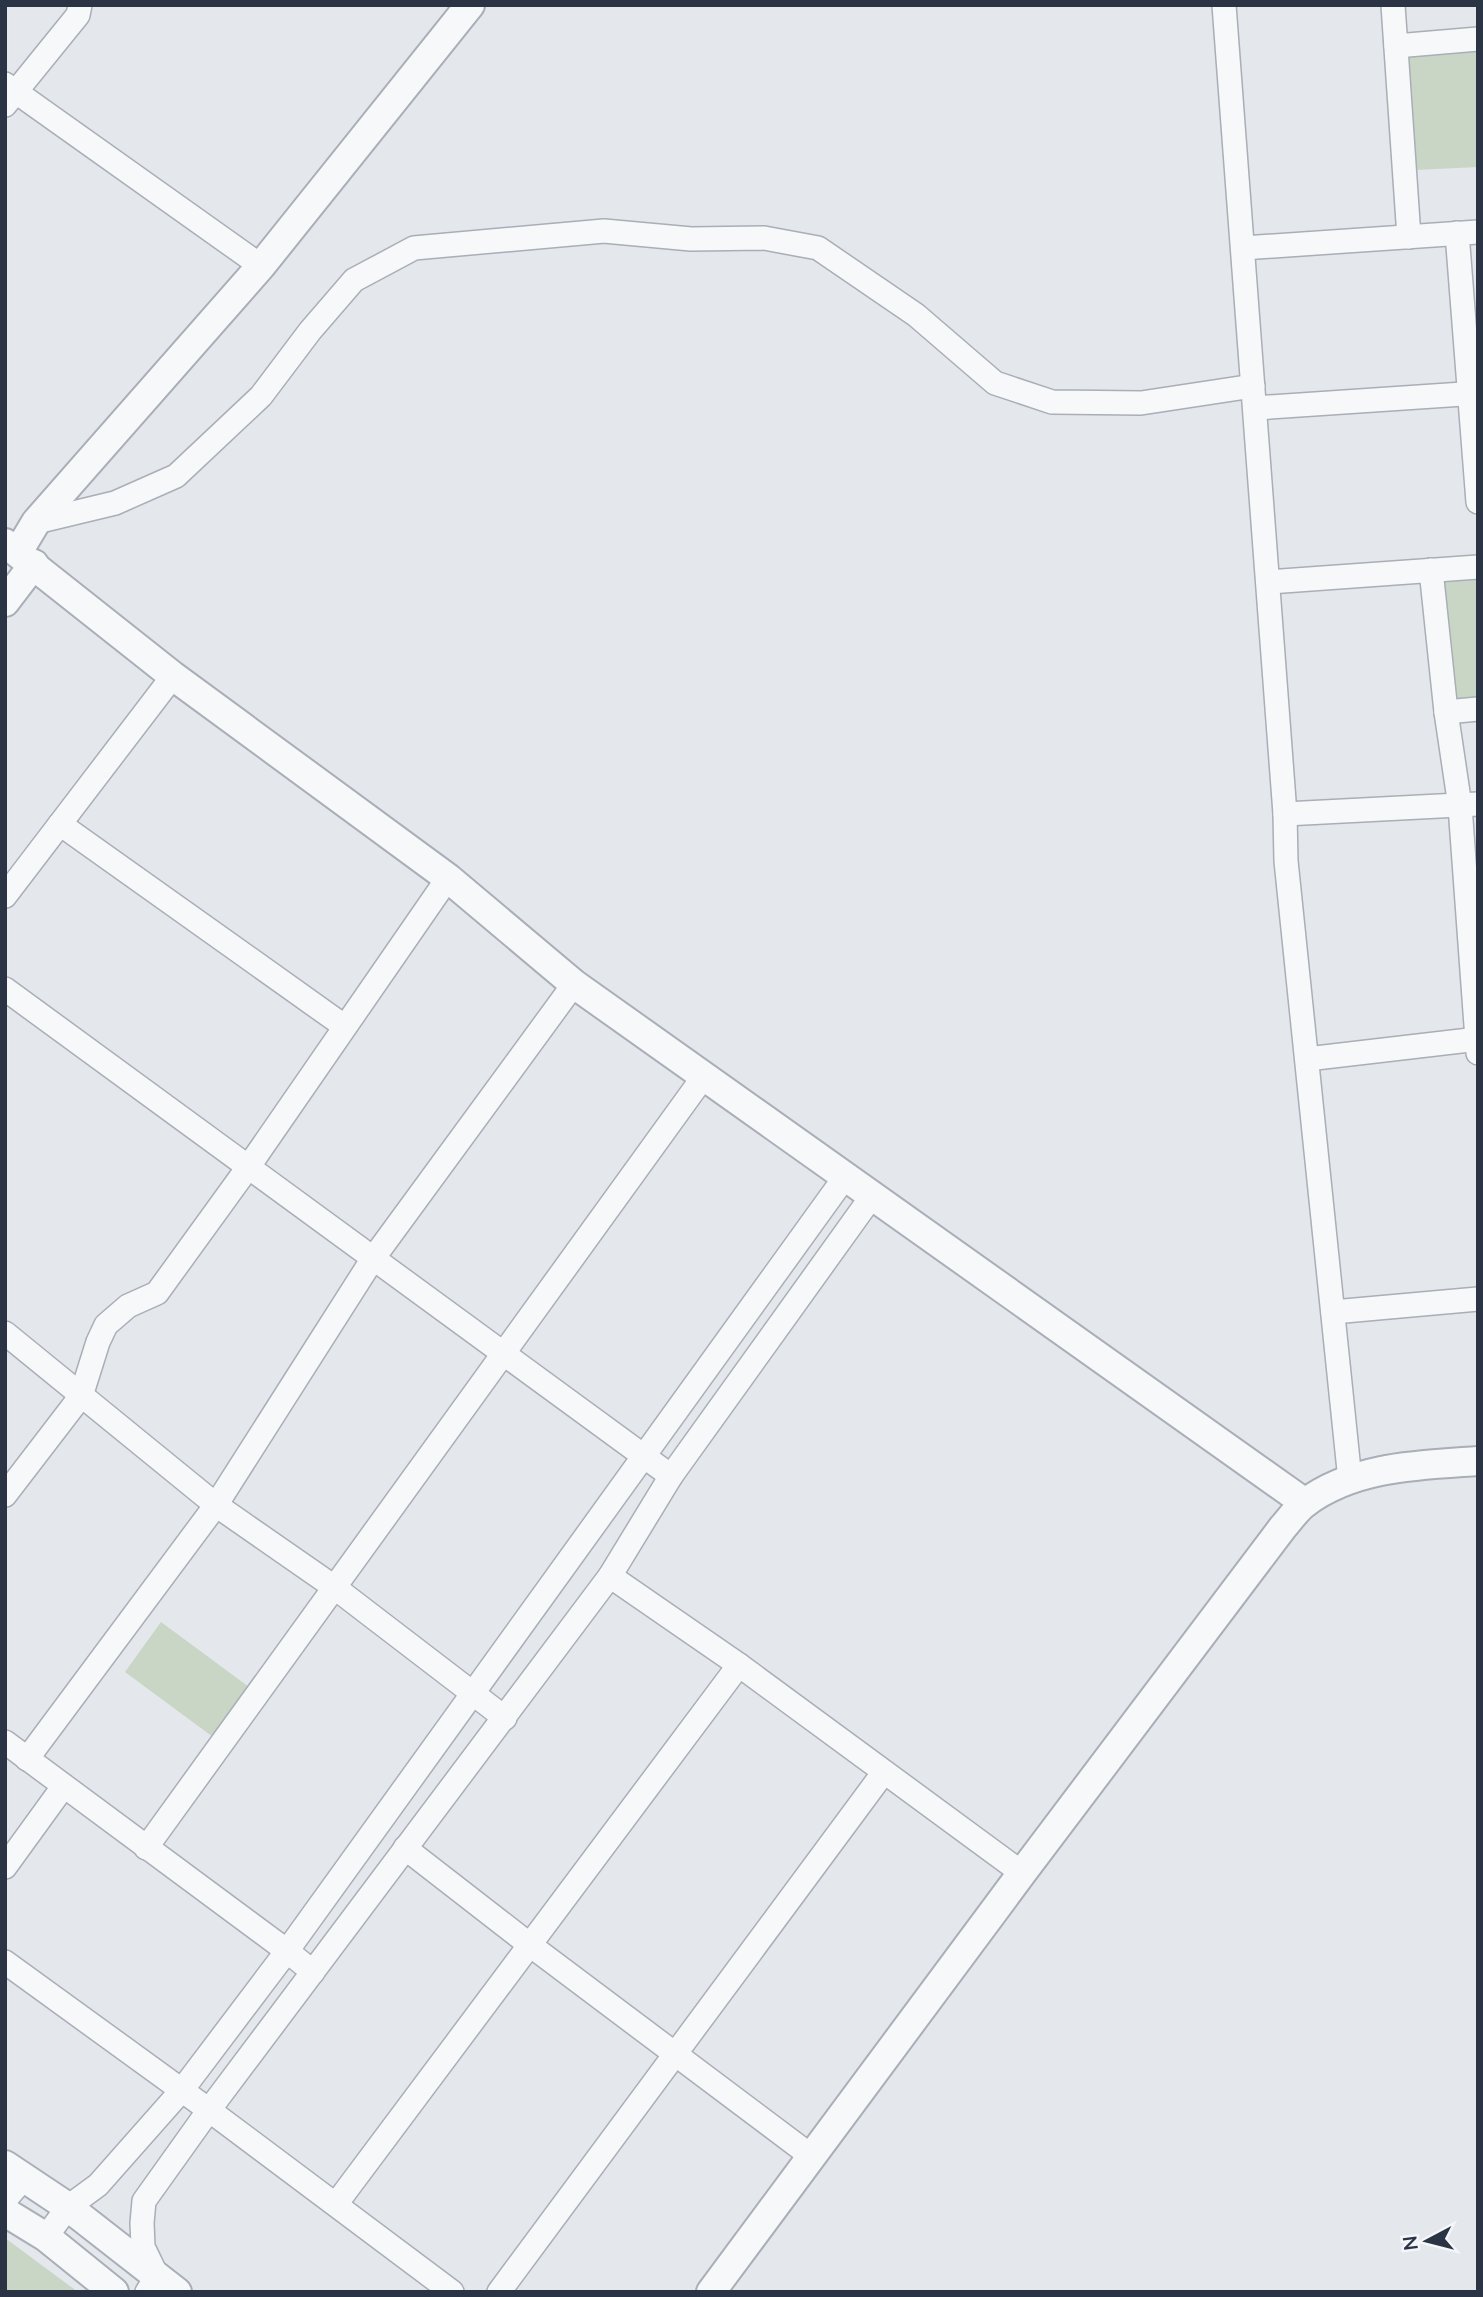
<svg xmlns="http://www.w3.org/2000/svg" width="1483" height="2297" font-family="Lato,sans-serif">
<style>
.green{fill:#c9d6c5}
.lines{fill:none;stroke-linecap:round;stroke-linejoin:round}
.minor-casing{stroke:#a9aeb7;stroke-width:26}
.tertiary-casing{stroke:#a9aeb7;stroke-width:32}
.minor{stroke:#f7f8fa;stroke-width:23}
.tertiary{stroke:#f7f8fa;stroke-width:28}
</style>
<rect width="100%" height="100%" fill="#e4e7ec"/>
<g class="green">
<polygon points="1478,47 1478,167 1415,170 1406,52"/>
<polygon points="1478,574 1478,701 1451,703 1444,577"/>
<polygon points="161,1622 249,1687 213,1737 125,1672"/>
<polygon points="5,2238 78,2292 5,2292"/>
</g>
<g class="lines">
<defs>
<g id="minor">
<polyline points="1224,5 1285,814 1286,861 1350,1480"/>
<polyline points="1393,5 1409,237"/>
<polyline points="1396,46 1478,39"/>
<polyline points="5,84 261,266"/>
<polyline points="5,105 78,15 80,5"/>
<polyline points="1457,233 1478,502"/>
<polyline points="1243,248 1478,232"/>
<polyline points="1255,408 1478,393"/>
<polyline points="36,522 115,503 176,476 261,396 310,331 354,280 414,248 604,231 691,239 764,238 818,248 916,315 995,383 1052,402 1141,403 1253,386"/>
<polyline points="1431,570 1446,712 1460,806 1478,1053"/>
<polyline points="1268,582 1478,567"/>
<polyline points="1446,712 1478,709"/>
<polyline points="1285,814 1478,804"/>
<polyline points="60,824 344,1026"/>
<polyline points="5,896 173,676"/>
<polyline points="5,989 671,1476"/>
<polyline points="1307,1059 1478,1039"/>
<polyline points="1333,1312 1478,1299"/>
<polyline points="5,1333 216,1505 334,1587 505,1718"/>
<polyline points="5,1495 81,1396 98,1342 106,1325 128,1306 157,1293 249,1166 448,878"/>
<polyline points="610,1576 739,1665 1022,1873"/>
<polyline points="5,1742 287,1951 313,1972"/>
<polyline points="27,1759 216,1505 372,1260 574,984"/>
<polyline points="146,1848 704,1076"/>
<polyline points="405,1848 530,1945 811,2156"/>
<polyline points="5,1867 63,1787"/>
<polyline points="5,1962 209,2110 452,2292"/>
<polyline points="5,2200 24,2178"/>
<polyline points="336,2204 739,1665"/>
<polyline points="46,2237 68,2207 98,2185 182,2090 287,1951 845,1177"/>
<polyline points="147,2292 157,2276 143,2247 142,2223 144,2201 209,2110 610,1576 671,1476 872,1196"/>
<polyline points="499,2292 884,1772"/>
</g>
<g id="tertiary">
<polyline points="5,543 173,676 448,878 574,984 1305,1503"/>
<polyline points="18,552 36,522 261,266 470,5"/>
<polyline points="5,602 34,564"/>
<polyline points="5,2165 68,2207 177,2292"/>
<polyline points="5,2212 46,2237 114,2292"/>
<path d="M711,2292L1022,1873L1283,1527C1290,1519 1297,1509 1305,1503C1354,1466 1420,1465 1478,1461"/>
</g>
</defs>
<use href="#minor" class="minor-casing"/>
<use href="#tertiary" class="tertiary-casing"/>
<use href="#minor" class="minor"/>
<use href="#tertiary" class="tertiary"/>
</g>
<rect width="1483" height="2297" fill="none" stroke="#2b3445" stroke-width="14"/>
<g transform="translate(1427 2241) rotate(263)" stroke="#f4f6f9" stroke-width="5" paint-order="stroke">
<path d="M0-5L12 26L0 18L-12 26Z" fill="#2b3445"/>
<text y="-10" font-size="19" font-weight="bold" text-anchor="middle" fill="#2b3445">N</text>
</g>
</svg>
